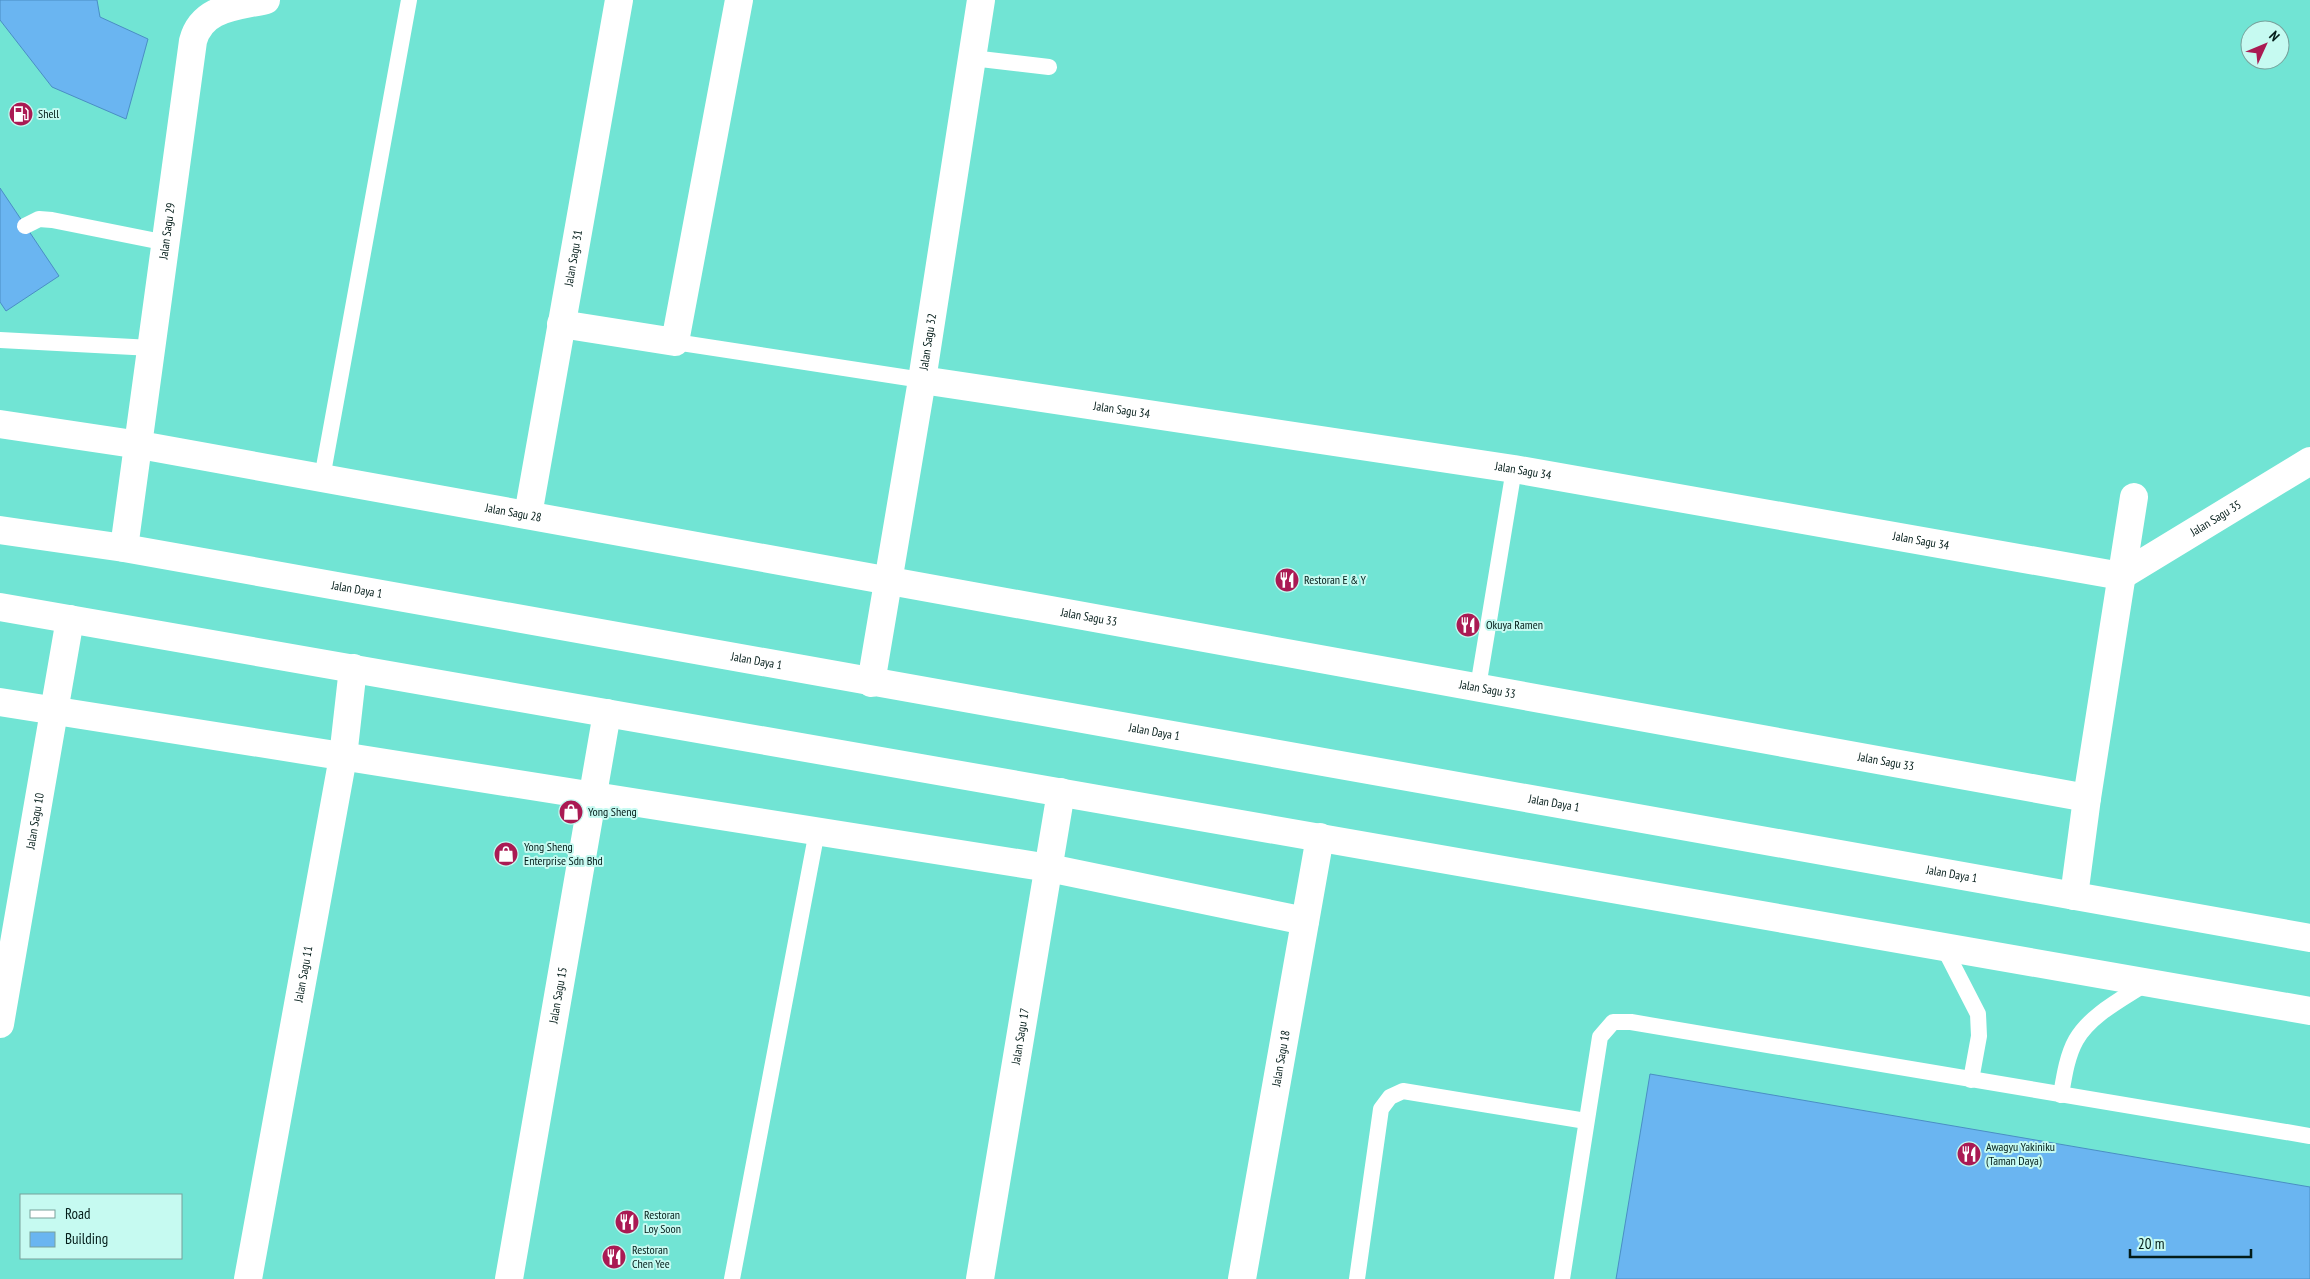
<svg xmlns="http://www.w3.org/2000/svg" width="2310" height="1279" font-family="'PT Sans Narrow',sans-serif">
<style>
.building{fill:#6ab5f1;stroke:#4a8ec4}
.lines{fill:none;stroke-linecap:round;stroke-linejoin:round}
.lane{stroke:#fff;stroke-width:16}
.street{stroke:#fff;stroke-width:28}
.secondary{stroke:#fff;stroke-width:28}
.labels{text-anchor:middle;stroke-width:4;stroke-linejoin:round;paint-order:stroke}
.poi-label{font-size:12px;fill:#031c19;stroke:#c6faf1;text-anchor:start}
.street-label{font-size:12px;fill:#031c19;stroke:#c6faf1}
</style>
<rect width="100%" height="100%" fill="#71e4d4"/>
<g class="building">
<polygon points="0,0 97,0 100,17 148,39 126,119 52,87 0,20"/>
<polygon points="0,188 59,276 6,311 0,302"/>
<polygon points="1650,1074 2310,1187 2310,1279 1616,1279"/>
</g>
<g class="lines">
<g class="lane">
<polyline points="972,58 1049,67"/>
<polyline points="25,226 39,219 52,220 167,243"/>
<polyline points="0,340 152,348"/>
<polyline points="675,342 922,380"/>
<polyline points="322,478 409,0"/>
<polyline points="1478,687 1514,469"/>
<polyline points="1943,946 1978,1014 1979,1036 1971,1080"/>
<path d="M2061,1095C2064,1077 2067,1056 2076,1040C2091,1014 2124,998 2148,982"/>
<polyline points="732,1279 817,831"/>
<polyline points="1357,1279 1381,1109 1390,1097 1403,1091 1586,1121"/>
<polyline points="1562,1279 1600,1037 1613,1022 1631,1022 2310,1136"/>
</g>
<g class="street">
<polyline points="561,324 675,342 739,0"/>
<path id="s1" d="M922,380L1514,469L2121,576L2310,461"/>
<path id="s2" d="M0,424L140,445L2087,798"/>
<path id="s3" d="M528,515L619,0"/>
<path id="s4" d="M124,548L193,41C202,7 236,7 266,0"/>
<path id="s5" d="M871,683L922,380L981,0"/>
<polyline points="0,702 1049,868 1305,921"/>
<polyline points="2074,896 2087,798 2134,497"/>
<path id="s6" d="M0,1024L70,619"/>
<path id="s7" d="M248,1279L343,757L353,668"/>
<path id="s8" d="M509,1279L607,713"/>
<path id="s9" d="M980,1279L1061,792"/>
<path id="s10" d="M1242,1279L1320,837"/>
</g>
<g class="secondary">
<path id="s11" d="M0,530L124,548L2310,938"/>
<polyline points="0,607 2310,1011"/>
</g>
</g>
<defs>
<symbol id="fuel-disc" viewBox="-11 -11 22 22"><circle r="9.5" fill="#aa1a53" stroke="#c6faf1"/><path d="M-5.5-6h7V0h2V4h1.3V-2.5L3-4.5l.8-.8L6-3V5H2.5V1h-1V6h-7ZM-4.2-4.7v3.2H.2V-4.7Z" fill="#fff"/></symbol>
<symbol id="restaurant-disc" viewBox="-11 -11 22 22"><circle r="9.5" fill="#aa1a53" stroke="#c6faf1"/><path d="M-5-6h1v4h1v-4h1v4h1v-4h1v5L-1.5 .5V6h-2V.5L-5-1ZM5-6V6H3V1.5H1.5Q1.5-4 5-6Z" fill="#fff"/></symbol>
<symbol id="shop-disc" viewBox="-11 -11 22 22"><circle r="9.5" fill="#aa1a53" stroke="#c6faf1"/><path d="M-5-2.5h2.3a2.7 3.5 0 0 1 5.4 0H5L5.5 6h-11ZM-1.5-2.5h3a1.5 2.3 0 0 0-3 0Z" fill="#fff"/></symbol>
</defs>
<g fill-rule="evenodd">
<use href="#fuel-disc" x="7" y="100" width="28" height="28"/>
<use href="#restaurant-disc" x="1273" y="566" width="28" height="28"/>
<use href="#restaurant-disc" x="1454" y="611" width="28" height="28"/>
<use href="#shop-disc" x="557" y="798" width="28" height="28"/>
<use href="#shop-disc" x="492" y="840" width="28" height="28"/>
<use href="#restaurant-disc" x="1955" y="1140" width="28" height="28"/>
<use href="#restaurant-disc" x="613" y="1208" width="28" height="28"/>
<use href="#restaurant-disc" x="600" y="1243" width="28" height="28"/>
</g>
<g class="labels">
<g class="poi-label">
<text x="38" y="118">Shell</text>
<text x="1304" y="584">Restoran E &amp; Y</text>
<text x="1486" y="629">Okuya Ramen</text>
<text x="588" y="816">Yong Sheng</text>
<text x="524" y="851">Yong Sheng<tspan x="524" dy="14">Enterprise Sdn Bhd</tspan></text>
<text x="1986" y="1151">Awagyu Yakiniku<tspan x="1986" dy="14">(Taman Daya)</tspan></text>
<text x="644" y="1219">Restoran<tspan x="644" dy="14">Loy Soon</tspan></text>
<text x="632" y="1254">Restoran<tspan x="632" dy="14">Chen Yee</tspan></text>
</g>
<g class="street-label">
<text dy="4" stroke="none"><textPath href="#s4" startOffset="320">Jalan Sagu 29</textPath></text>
<text dy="4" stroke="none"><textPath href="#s3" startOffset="261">Jalan Sagu 31</textPath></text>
<text dy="4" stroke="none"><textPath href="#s5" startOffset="346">Jalan Sagu 32</textPath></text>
<text dy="4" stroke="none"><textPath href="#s1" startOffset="202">Jalan Sagu 34</textPath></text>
<text dy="4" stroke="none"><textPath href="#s1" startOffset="608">Jalan Sagu 34</textPath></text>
<text dy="4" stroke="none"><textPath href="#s2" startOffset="521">Jalan Sagu 28</textPath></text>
<text dy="4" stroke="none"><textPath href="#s1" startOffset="1326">Jalan Sagu 35</textPath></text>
<text dy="4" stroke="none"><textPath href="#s1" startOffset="1012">Jalan Sagu 34</textPath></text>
<text dy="4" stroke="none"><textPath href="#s11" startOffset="362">Jalan Daya 1</textPath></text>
<text dy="4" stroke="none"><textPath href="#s2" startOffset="1106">Jalan Sagu 33</textPath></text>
<text dy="4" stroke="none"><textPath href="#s11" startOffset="768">Jalan Daya 1</textPath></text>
<text dy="4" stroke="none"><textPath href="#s2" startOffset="1511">Jalan Sagu 33</textPath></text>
<text dy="4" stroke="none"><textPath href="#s11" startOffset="1172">Jalan Daya 1</textPath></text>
<text dy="4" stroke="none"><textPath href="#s2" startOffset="1916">Jalan Sagu 33</textPath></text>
<text dy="4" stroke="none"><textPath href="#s11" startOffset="1578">Jalan Daya 1</textPath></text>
<text dy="4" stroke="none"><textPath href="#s6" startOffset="206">Jalan Sagu 10</textPath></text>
<text dy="4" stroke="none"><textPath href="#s11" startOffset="1982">Jalan Daya 1</textPath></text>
<text dy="4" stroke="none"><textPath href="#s7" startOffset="310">Jalan Sagu 11</textPath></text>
<text dy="4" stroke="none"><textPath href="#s8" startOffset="288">Jalan Sagu 15</textPath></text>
<text dy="4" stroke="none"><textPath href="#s9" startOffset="246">Jalan Sagu 17</textPath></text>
<text dy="4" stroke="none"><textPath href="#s10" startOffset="224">Jalan Sagu 18</textPath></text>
</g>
</g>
<rect x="20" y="1194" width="162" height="65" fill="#c6faf1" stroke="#78a19b"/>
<rect x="30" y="1210" width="25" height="8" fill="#ffffff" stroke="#78a19b"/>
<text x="65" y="1219" font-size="15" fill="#031c19">Road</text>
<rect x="30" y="1232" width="25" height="15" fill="#6ab5f1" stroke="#78a19b"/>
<text x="65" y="1244" font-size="15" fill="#031c19">Building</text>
<g transform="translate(2265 45) rotate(46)"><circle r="24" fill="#c6faf1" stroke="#78a19b"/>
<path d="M0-4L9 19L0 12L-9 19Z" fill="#aa1a53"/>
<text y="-8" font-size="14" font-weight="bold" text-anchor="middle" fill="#031c19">N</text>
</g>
<path d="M2130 1249v8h121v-8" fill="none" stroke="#031c19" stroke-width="2.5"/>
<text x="2138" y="1249" font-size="15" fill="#031c19" stroke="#c6faf1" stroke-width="4" paint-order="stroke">20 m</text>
</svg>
